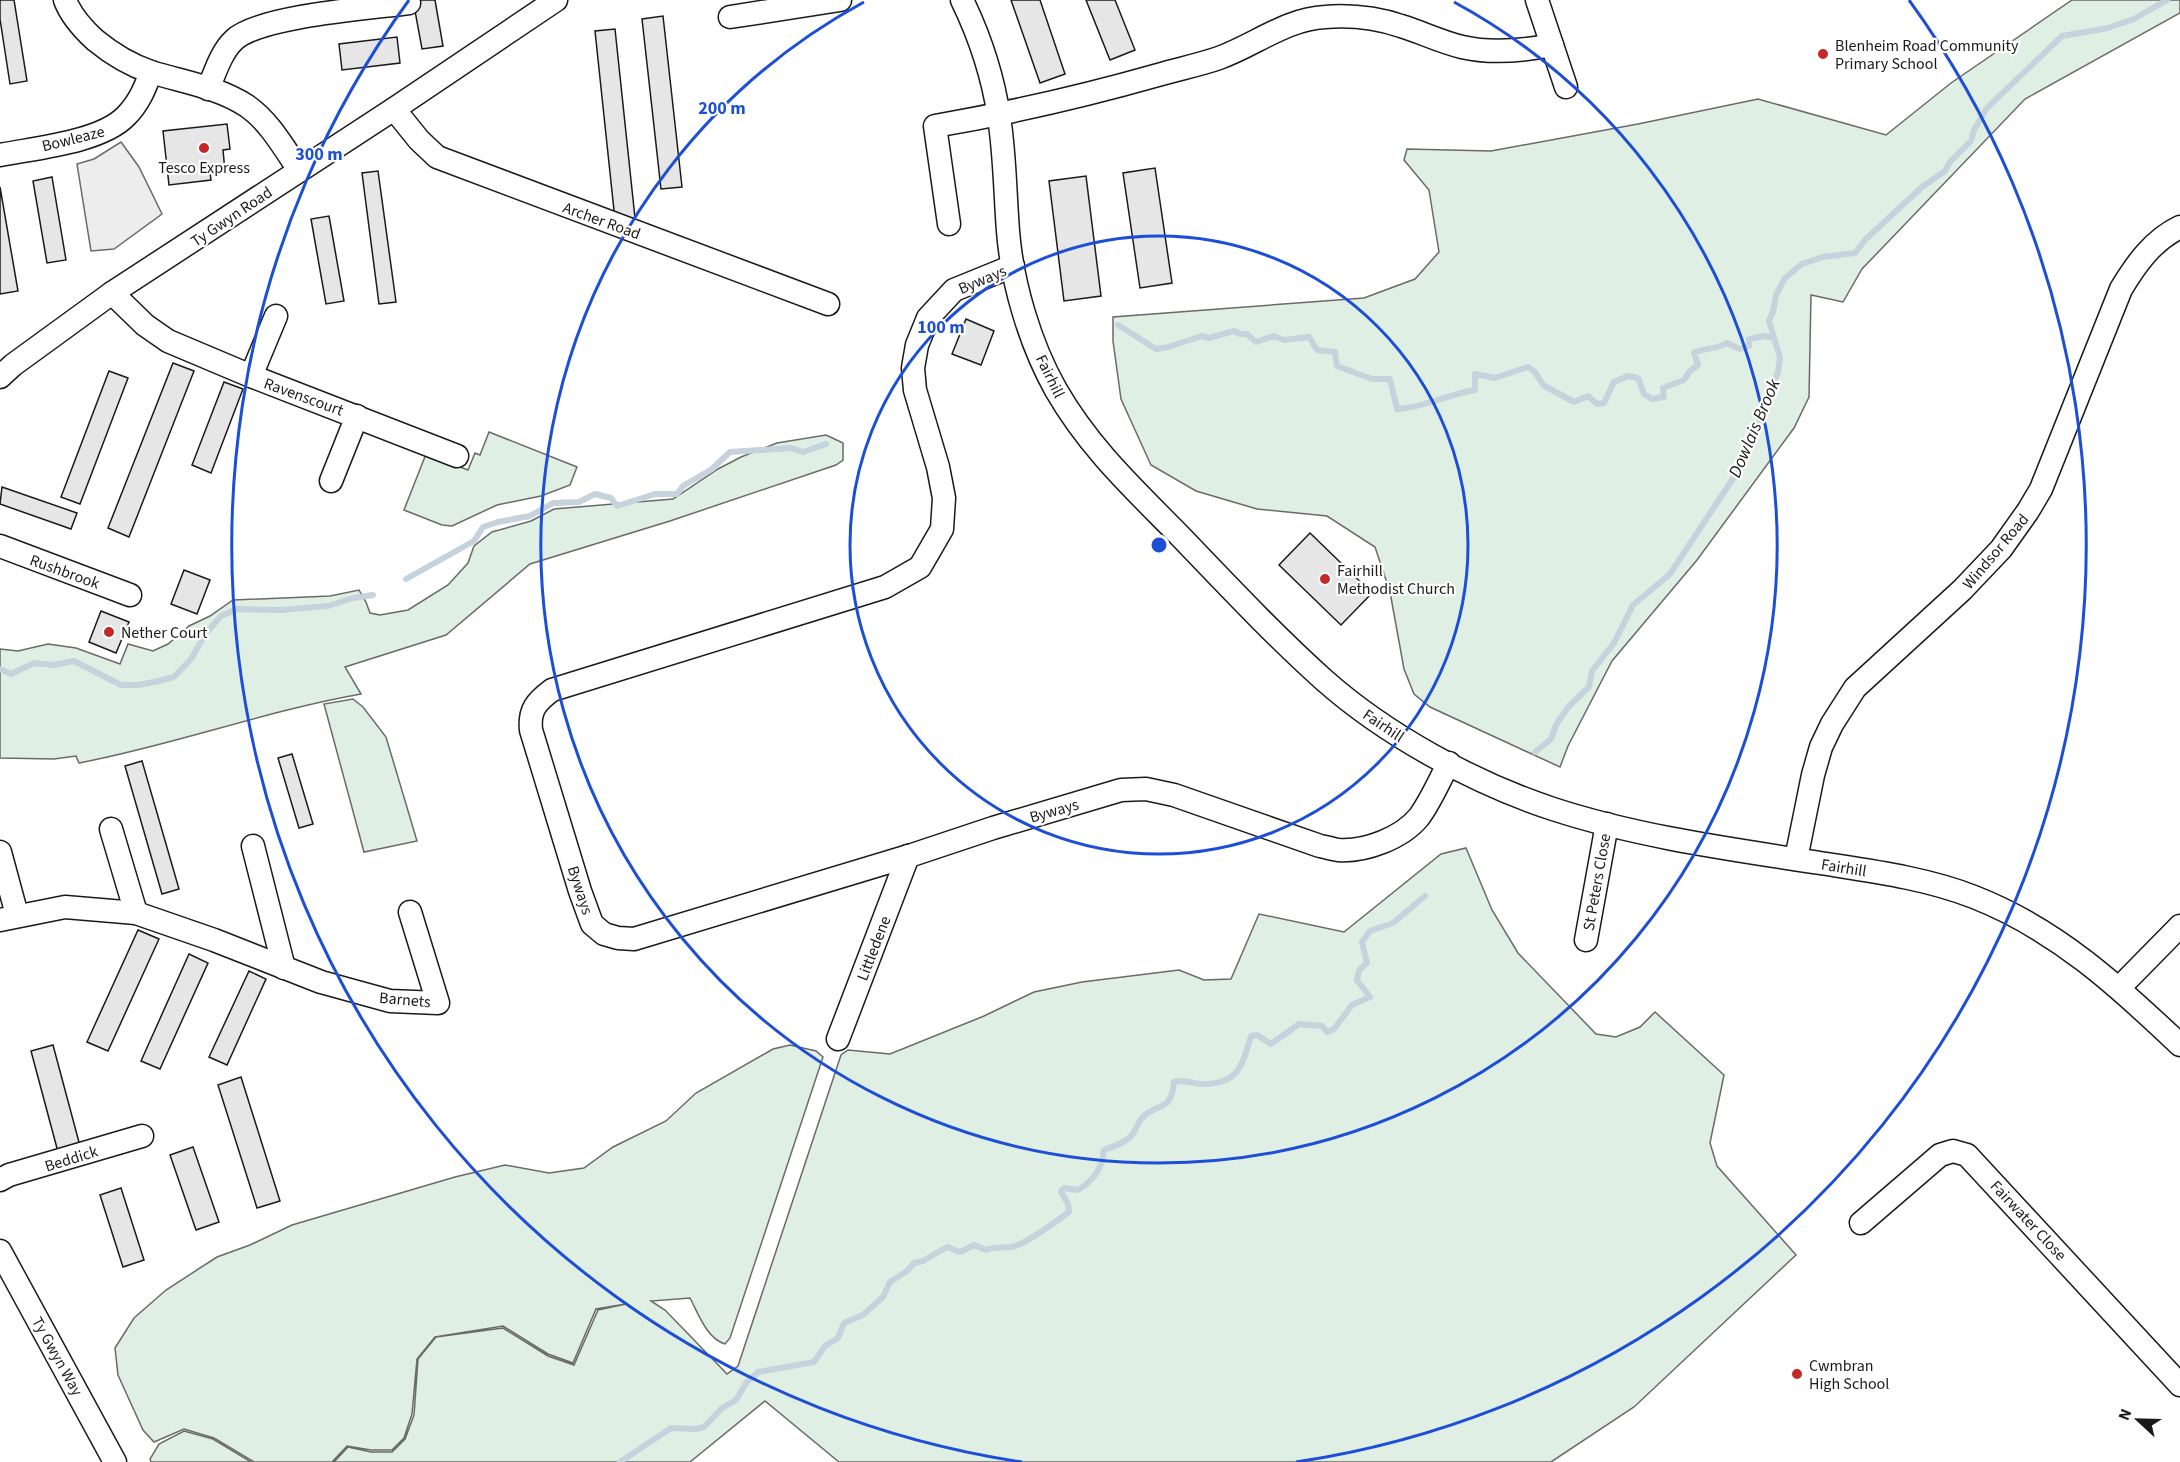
<svg xmlns="http://www.w3.org/2000/svg" width="2180" height="1462" font-family="'Source Sans 3',sans-serif">
<style>
.green{fill:#e0efe3;stroke:#6a6a6a;stroke-width:1.5}
.parking{fill:#ededed;stroke:#6a6a6a;stroke-width:1.5}
.lines{fill:none;stroke-linecap:round;stroke-linejoin:round}
.stream{stroke:#c6d2dc;stroke-width:6}
.building{fill:#e6e6e6;stroke:#1a1a1a;stroke-width:1.5}
.minor-casing{stroke:#1a1a1a;stroke-width:25}
.minor{stroke:#fff;stroke-width:22}
.ring{fill:none;stroke:#1d4ed8;stroke-width:3}
.poi-dot{fill:#c62828;stroke:#fff;stroke-width:2}
.labels{text-anchor:middle;stroke-width:4.5;stroke-linejoin:round;paint-order:stroke}
.poi-label{font-size:16px;fill:#1a1a1a;stroke:#fff;text-anchor:start}
.street-label{font-size:16px;fill:#1a1a1a;stroke:#fff}
.water-label{font-size:18px;font-style:italic;fill:#1a1a1a;stroke:#fff}
.centre{fill:#1d4ed8;stroke:#fff;stroke-width:3}
.ring-label{font-size:18px;text-anchor:middle;font-weight:bold;fill:#1d4ed8;stroke:#fff;stroke-width:4.5;stroke-linejoin:round;paint-order:stroke}
</style>
<rect width="100%" height="100%" fill="#fff"/>
<g class="green">
<polygon points="2072,0 2180,0 2180,13 2025,99 1862,269 1843,302 1811,295 1809,397 1794,428 1697,560 1612,661 1568,746 1560,767 1430,707 1414,694 1404,669 1390,592 1375,547 1327,516 1257,509 1196,491 1151,465 1121,399 1113,341 1113,317 1364,298 1415,279 1439,252 1429,190 1404,160 1407,149 1491,151 1638,124 1758,99 1886,135 1951,83"/>
<polygon points="489,432 577,467 570,485 541,496 497,505 452,526 442,525 404,510 426,454 468,470 475,453 480,455"/>
<path d="M826,435L843,443V460L836,465L670,521L530,564L446,635L345,667L361,694C265,711 174,745 79,763L76,756L54,759L0,758V649L18,651L48,644L76,648L120,664L128,644L153,651L168,644L189,626L210,616L233,600L330,596L359,590L366,602L370,613L380,615L408,610L448,585L468,563L474,546L492,532L531,521L554,509L673,499L718,469L741,457L777,443Z"/>
<polygon points="353,699 363,707 386,737 417,841 364,852 324,704"/>
<path d="M1466,848L1492,910L1518,953L1596,1034L1616,1037L1640,1027L1655,1012L1724,1075L1710,1143L1717,1166L1796,1255L1634,1407L1551,1462H839L765,1401L690,1462H334L348,1447L371,1452H392L405,1439L414,1415L418,1359L436,1337L503,1328L548,1356L574,1365L598,1310L626,1304L596,1309L573,1363L548,1354L503,1326L435,1337L417,1359L412,1414L404,1438L392,1450H371L347,1446L332,1462H254L214,1438L184,1429L154,1442L143,1430L118,1375L115,1348L134,1318L166,1290L217,1257L250,1245L292,1225L455,1177L505,1165L549,1173L584,1168L613,1147L666,1121L696,1093L773,1049L790,1045L816,1051L823,1057L730,1338L725,1344C707,1339 698,1313 690,1298L651,1301L665,1310L727,1374L738,1366L841,1055L848,1050L890,1054L984,1016L1034,992L1082,982L1179,970L1204,980L1231,979L1259,914L1344,932L1441,854Z"/>
<polygon points="184,1431 213,1439 251,1462 151,1462 150,1459 159,1444"/>
</g>
<polygon class="parking" points="121,142 139,167 162,214 114,249 91,251 77,164 94,159"/>
<g class="lines">
<g class="stream">
<path d="M1118,325L1156,349L1168,347L1202,336L1209,338L1234,331L1240,334H1247L1256,342L1274,336L1284,340L1309,337L1317,350L1335,352L1337,366L1372,379H1390L1397,409C1423,408 1448,394 1475,390V374L1495,378L1528,367L1535,372L1543,385L1574,402L1588,396L1597,404L1604,403L1614,382L1628,376L1638,378L1644,394L1652,399L1664,397L1663,388L1684,380L1690,371L1698,365L1694,353C1707,347 1715,350 1727,343L1740,349L1749,346V339L1764,336L1774,338"/>
<polyline points="406,579 474,541 483,527 498,522 530,516 553,503 579,502 595,494 611,498 617,506 655,494 677,494 683,486 712,469 730,452 791,448 803,452 826,444"/>
<polyline points="0,669 11,674 34,663 54,665 74,661 121,685 138,685 159,681 174,677 191,659 206,633 221,616 237,609 282,610 328,606 353,598 373,595"/>
<polyline points="1535,752 1551,739 1556,725 1568,707 1589,687 1592,671 1614,643 1633,605 1670,574 1736,474 1767,403 1778,372 1780,358 1769,321 1773,312 1776,295 1785,278 1802,264 1823,257 1855,253 1865,240 1922,187 1945,171 1950,162 1971,141 1974,130 1987,108 2062,36 2108,28 2134,19 2167,0"/>
<path d="M620,1462L671,1428L695,1429L704,1427L722,1408L736,1400L746,1383L758,1372L814,1362L825,1346L838,1338L844,1323L863,1315L883,1297L890,1282L907,1271L914,1263L923,1261L947,1247L960,1252L974,1245L986,1250C996,1246 1006,1249 1015,1246C1031,1241 1055,1222 1069,1212L1068,1204L1061,1191L1064,1188L1078,1190C1094,1180 1102,1169 1104,1150C1114,1146 1126,1143 1133,1134C1136,1129 1138,1122 1142,1118C1158,1101 1171,1114 1174,1082C1187,1079 1191,1084 1202,1084C1239,1084 1242,1066 1251,1036L1257,1035L1271,1044L1299,1024L1322,1026L1327,1032L1334,1029L1352,1005L1370,997L1357,980L1359,970L1367,963L1362,942L1370,931L1393,923L1425,896"/>
</g>
</g>
<g class="building">
<polygon points="0,0 14,0 27,81 10,84 0,19"/>
<polygon points="413,0 435,0 443,46 422,49"/>
<polygon points="1011,0 1040,0 1065,74 1040,83"/>
<polygon points="1086,0 1115,0 1135,50 1110,60"/>
<polygon points="663,16 682,187 661,189 642,19"/>
<polygon points="615,29 635,218 615,220 595,31"/>
<polygon points="397,37 400,63 342,70 339,44"/>
<polygon points="227,124 230,149 223,150 225,171 210,173 211,180 169,185 163,131"/>
<polygon points="1155,168 1172,283 1140,288 1123,173"/>
<polygon points="378,171 396,302 379,304 362,173"/>
<polygon points="1086,176 1101,296 1064,301 1049,181"/>
<polygon points="52,177 66,260 47,263 33,181"/>
<polygon points="0,187 18,291 0,294"/>
<polygon points="329,216 344,301 326,304 311,219"/>
<polygon points="966,319 994,331 981,365 952,354"/>
<polygon points="173,363 194,371 129,537 108,528"/>
<polygon points="109,371 128,378 80,504 61,497"/>
<polygon points="224,382 243,389 211,473 192,465"/>
<polygon points="2,487 77,513 71,529 0,504"/>
<polygon points="1310,533 1372,593 1341,625 1279,565"/>
<polygon points="184,570 210,580 197,614 171,604"/>
<polygon points="101,611 129,622 116,653 89,642"/>
<polygon points="292,754 313,824 299,828 278,758"/>
<polygon points="142,761 179,889 162,894 125,766"/>
<polygon points="138,930 159,939 108,1051 87,1042"/>
<polygon points="189,954 208,963 160,1069 141,1061"/>
<polygon points="249,971 266,979 227,1065 209,1057"/>
<polygon points="53,1045 80,1146 58,1152 31,1051"/>
<polygon points="241,1077 280,1201 257,1208 218,1085"/>
<polygon points="193,1147 219,1222 196,1230 170,1155"/>
<polygon points="121,1188 144,1260 123,1267 100,1195"/>
</g>
<g class="lines">
<defs>
<g id="minor">
<path d="M65,0C71,16 83,29 95,40C112,54 130,65 151,72C183,82 218,87 247,106C269,121 284,148 299,170"/>
<path d="M962,0C980,37 993,77 999,117C1005,155 1005,193 1008,231C1012,283 1030,344 1056,390C1090,449 1134,489 1181,537C1228,586 1274,635 1324,680C1386,735 1474,783 1553,809C1639,837 1730,849 1820,863C1871,871 1926,878 1974,897C2056,929 2118,986 2180,1045"/>
<polyline points="730,17 840,0"/>
<polyline points="1552,45 1566,87"/>
<path d="M208,89C215,73 221,52 234,40C259,16 371,8 409,3"/>
<polyline points="394,109 419,140 437,157 828,304"/>
<path d="M0,155C36,148 101,142 126,116C139,103 145,88 151,72"/>
<path d="M949,224L935,126C1010,113 1084,96 1158,75C1178,69 1199,65 1219,58C1255,45 1286,19 1325,17C1350,15 1377,18 1401,26C1421,32 1441,42 1462,47C1492,54 1522,51 1552,45L1537,0"/>
<path d="M1013,266L954,290L928,318L917,345L913,368L915,390L938,467L944,498L942,529L920,567L885,587L552,690C536,702 529,710 531,730L580,891L592,924L604,934L618,938L634,939L912,855L993,828L1121,790L1146,789L1174,795L1320,846C1326,847 1332,849 1338,850C1365,852 1402,838 1419,817C1431,801 1439,781 1449,763"/>
<polyline points="112,293 145,325 168,341 251,376 457,456"/>
<polyline points="251,376 276,316"/>
<polyline points="0,377 13,365 112,293 394,109 556,0"/>
<polyline points="331,481 357,416"/>
<polyline points="0,546 130,595"/>
<polyline points="111,829 136,913"/>
<polyline points="253,846 284,968"/>
<polyline points="0,852 17,915"/>
<path d="M1796,859L1813,775L1821,747L1832,724L1855,688L1962,590L2001,549L2028,511L2041,489L2121,289C2136,264 2153,240 2180,227"/>
<polyline points="0,920 65,907 136,913 214,940 321,982 390,1001 438,1003 410,912"/>
<polyline points="1586,940 1607,824"/>
<polyline points="2120,987 2180,926"/>
<polyline points="838,1039 908,856"/>
<polyline points="0,1180 9,1175 142,1136"/>
<polyline points="1861,1223 1940,1155 1953,1151 1967,1155 2180,1385"/>
<polyline points="0,1251 115,1462"/>
</g>
</defs>
<use href="#minor" class="minor-casing"/>
<use href="#minor" class="minor"/>
</g>
<g class="ring">
<circle cx="1159" cy="545" r="309"/>
<path d="M1454 2A618 618 0 1 1 864 2"/>
<path d="M1022 1462A927 927 0 0 1 409 0M1909 0A927 927 0 0 1 1296 1462"/>
</g>
<g class="poi-dot">
<circle cx="1823" cy="54" r="6"/>
<circle cx="204" cy="148" r="6"/>
<circle cx="1325" cy="579" r="6"/>
<circle cx="109" cy="632" r="6"/>
<circle cx="1797" cy="1374" r="6"/>
</g>
<g class="labels">
<g class="poi-label">
<text x="1835" y="51">Blenheim Road Community<tspan x="1835" dy="18">Primary School</tspan></text>
<text x="204" y="173" text-anchor="middle">Tesco Express</text>
<text x="1337" y="576">Fairhill<tspan x="1337" dy="18">Methodist Church</tspan></text>
<text x="121" y="638">Nether Court</text>
<text x="1809" y="1371">Cwmbran<tspan x="1809" dy="18">High School</tspan></text>
</g>
<g class="street-label">
<text transform="translate(73 138) rotate(-14)" y="6">Bowleaze</text>
<text transform="translate(231 216) rotate(-34)" y="6">Ty Gwyn Road</text>
<text transform="translate(602 220) rotate(20)" y="6">Archer Road</text>
<text transform="translate(982 279) rotate(-23)" y="6">Byways</text>
<text transform="translate(1051 376) rotate(64)" y="6">Fairhill</text>
<text transform="translate(304 396) rotate(20)" y="6">Ravenscourt</text>
<text transform="translate(1995 551) rotate(-50)" y="6">Windsor Road</text>
<text transform="translate(65 571) rotate(20)" y="6">Rushbrook</text>
<text transform="translate(1384 725) rotate(34)" y="6">Fairhill</text>
<text transform="translate(1054 810) rotate(-16)" y="6">Byways</text>
<text transform="translate(1844 867) rotate(9)" y="6">Fairhill</text>
<text transform="translate(1596 882) rotate(-80)" y="6">St Peters Close</text>
<text transform="translate(581 890) rotate(72)" y="6">Byways</text>
<text transform="translate(873 948) rotate(-69)" y="6">Littledene</text>
<text transform="translate(405 999) rotate(5)" y="6">Barnets</text>
<text transform="translate(71 1158) rotate(-17)" y="6">Beddick</text>
<text transform="translate(2029 1220) rotate(47)" y="6">Fairwater Close</text>
<text transform="translate(58 1356) rotate(61)" y="6">Ty Gwyn Way</text>
</g>
<g class="water-label">
<text transform="translate(1754 428) rotate(-67)" y="6">Dowlais Brook</text>
</g>
</g>
<circle cx="1159" cy="545" r="9" class="centre"/>
<g class="ring-label">
<text x="722" y="114">200 m</text>
<text x="319" y="160">300 m</text>
<text x="941" y="333">100 m</text>
</g>
<g transform="translate(2138 1420) rotate(292)" stroke="#ffffff" stroke-width="4.5" paint-order="stroke">
<path d="M0-4.5L10 22L0 15L-10 22Z" fill="#1a1a1a"/>
<text y="-9" font-size="16" font-weight="bold" text-anchor="middle" fill="#1a1a1a">N</text>
</g>
</svg>
